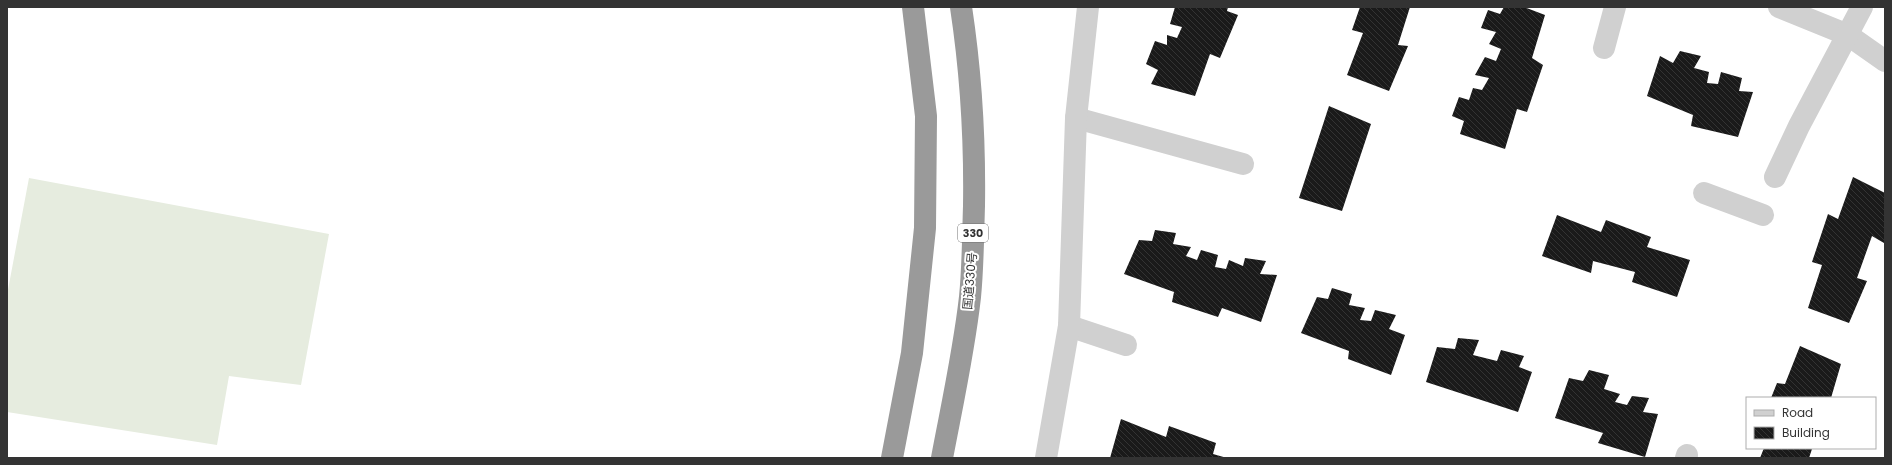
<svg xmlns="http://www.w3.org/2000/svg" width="1892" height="465" font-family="Poppins,'Noto Sans JP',sans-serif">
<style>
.garden{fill:#e6ecdf}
.building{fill:url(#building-back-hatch)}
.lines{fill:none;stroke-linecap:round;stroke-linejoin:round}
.minor{stroke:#d0d0d0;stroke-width:22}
.highway{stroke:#9a9a9a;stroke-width:22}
.labels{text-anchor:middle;stroke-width:4;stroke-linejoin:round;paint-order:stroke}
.shield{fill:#fff;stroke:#707070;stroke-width:1}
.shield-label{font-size:11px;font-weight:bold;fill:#333}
.street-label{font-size:12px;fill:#333;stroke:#fff}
</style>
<defs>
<pattern id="building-back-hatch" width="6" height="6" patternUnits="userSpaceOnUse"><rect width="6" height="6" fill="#1a1a1a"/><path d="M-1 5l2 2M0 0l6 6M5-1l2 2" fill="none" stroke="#333"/></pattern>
</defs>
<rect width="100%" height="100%" fill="#fff"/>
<polygon class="garden" points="29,178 329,234 301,385 229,376 217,445 7,412 7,295"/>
<g class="building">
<polygon points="1175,7 1228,7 1227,11 1238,15 1220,58 1210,54 1195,96 1151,84 1158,70 1146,64 1155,41 1167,45 1167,35 1177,38 1182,27 1170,24"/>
<polygon points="1360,7 1410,7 1398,45 1408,46 1389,91 1347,75 1363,33 1352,30"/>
<polygon points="1504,7 1524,7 1545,15 1532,58 1543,65 1527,112 1517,109 1505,149 1460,134 1464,121 1452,116 1459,97 1469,100 1473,88 1482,90 1489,78 1475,75 1485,57 1496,61 1501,49 1489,44 1496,32 1481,28 1488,10 1500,14"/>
<polygon points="1680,51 1701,56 1694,68 1709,72 1707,83 1718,84 1721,72 1742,78 1739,91 1753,92 1738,137 1691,126 1693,115 1647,96 1660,56 1673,63"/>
<polygon points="1329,106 1371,124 1342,211 1299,198"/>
<polygon points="1853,177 1885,193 1885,241 1884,243 1872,236 1857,278 1867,281 1849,323 1808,308 1822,265 1812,262 1828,214 1838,219"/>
<polygon points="1557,215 1601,232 1606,220 1651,237 1647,247 1690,260 1677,297 1632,282 1635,272 1593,261 1591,273 1542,256"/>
<polygon points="1155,230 1176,233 1173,244 1191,247 1186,256 1197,260 1201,250 1218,255 1215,267 1226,269 1229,260 1243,266 1245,258 1266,261 1260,274 1277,275 1261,322 1222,308 1218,317 1172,302 1174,292 1124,274 1139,240 1152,241"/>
<polygon points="1332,288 1352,294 1349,305 1365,308 1360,320 1371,321 1375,310 1396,315 1389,329 1405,335 1391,375 1348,359 1349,351 1301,333 1317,297 1328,299"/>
<polygon points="1458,338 1479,340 1473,355 1497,361 1501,350 1524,356 1519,367 1532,372 1518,412 1426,382 1437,347 1455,349"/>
<polygon points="1800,346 1841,364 1831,398 1771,398 1777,383 1785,384"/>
<polygon points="1589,370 1609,375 1604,389 1620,394 1615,402 1627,405 1632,396 1649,398 1643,412 1658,414 1645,457 1598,443 1603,433 1555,418 1569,378 1583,381"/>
<polygon points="1121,419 1166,437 1169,426 1216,443 1213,454 1227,458 1110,458"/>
<polygon points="1764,448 1810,448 1812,449 1809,458 1760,458"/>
</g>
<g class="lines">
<g class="minor">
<polyline points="1779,7 1848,35 1885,61"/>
<polyline points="1604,48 1615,7"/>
<polyline points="1076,118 1243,164"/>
<polyline points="1775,177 1799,126 1862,7"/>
<polyline points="1704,193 1763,215"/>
<polyline points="1069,326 1126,345"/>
<polyline points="1046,458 1069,326 1076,118 1088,7"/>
<polyline points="1686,458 1687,455"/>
</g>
<g class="highway">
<polyline points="892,458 912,353 925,228 926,116 913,7"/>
<path d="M942,458C952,405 964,351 970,297C973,267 973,236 974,206C975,139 971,73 961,7"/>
</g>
</g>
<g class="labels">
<rect class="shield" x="958" y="224" width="30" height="18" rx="3"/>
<g class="shield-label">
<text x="973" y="237">330</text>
</g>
<g class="street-label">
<text transform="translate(970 281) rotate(-85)" y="4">国道330号</text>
</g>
</g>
<rect width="1892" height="465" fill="none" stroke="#333333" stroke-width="16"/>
<rect x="1746" y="397" width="130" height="52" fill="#ffffff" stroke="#adadad"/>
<rect x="1754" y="410" width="20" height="6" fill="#d0d0d0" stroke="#adadad"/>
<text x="1782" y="417" font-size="12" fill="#333333">Road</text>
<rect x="1754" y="427" width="20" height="12" fill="url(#building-back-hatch)" stroke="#adadad"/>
<text x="1782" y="437" font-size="12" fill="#333333">Building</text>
</svg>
